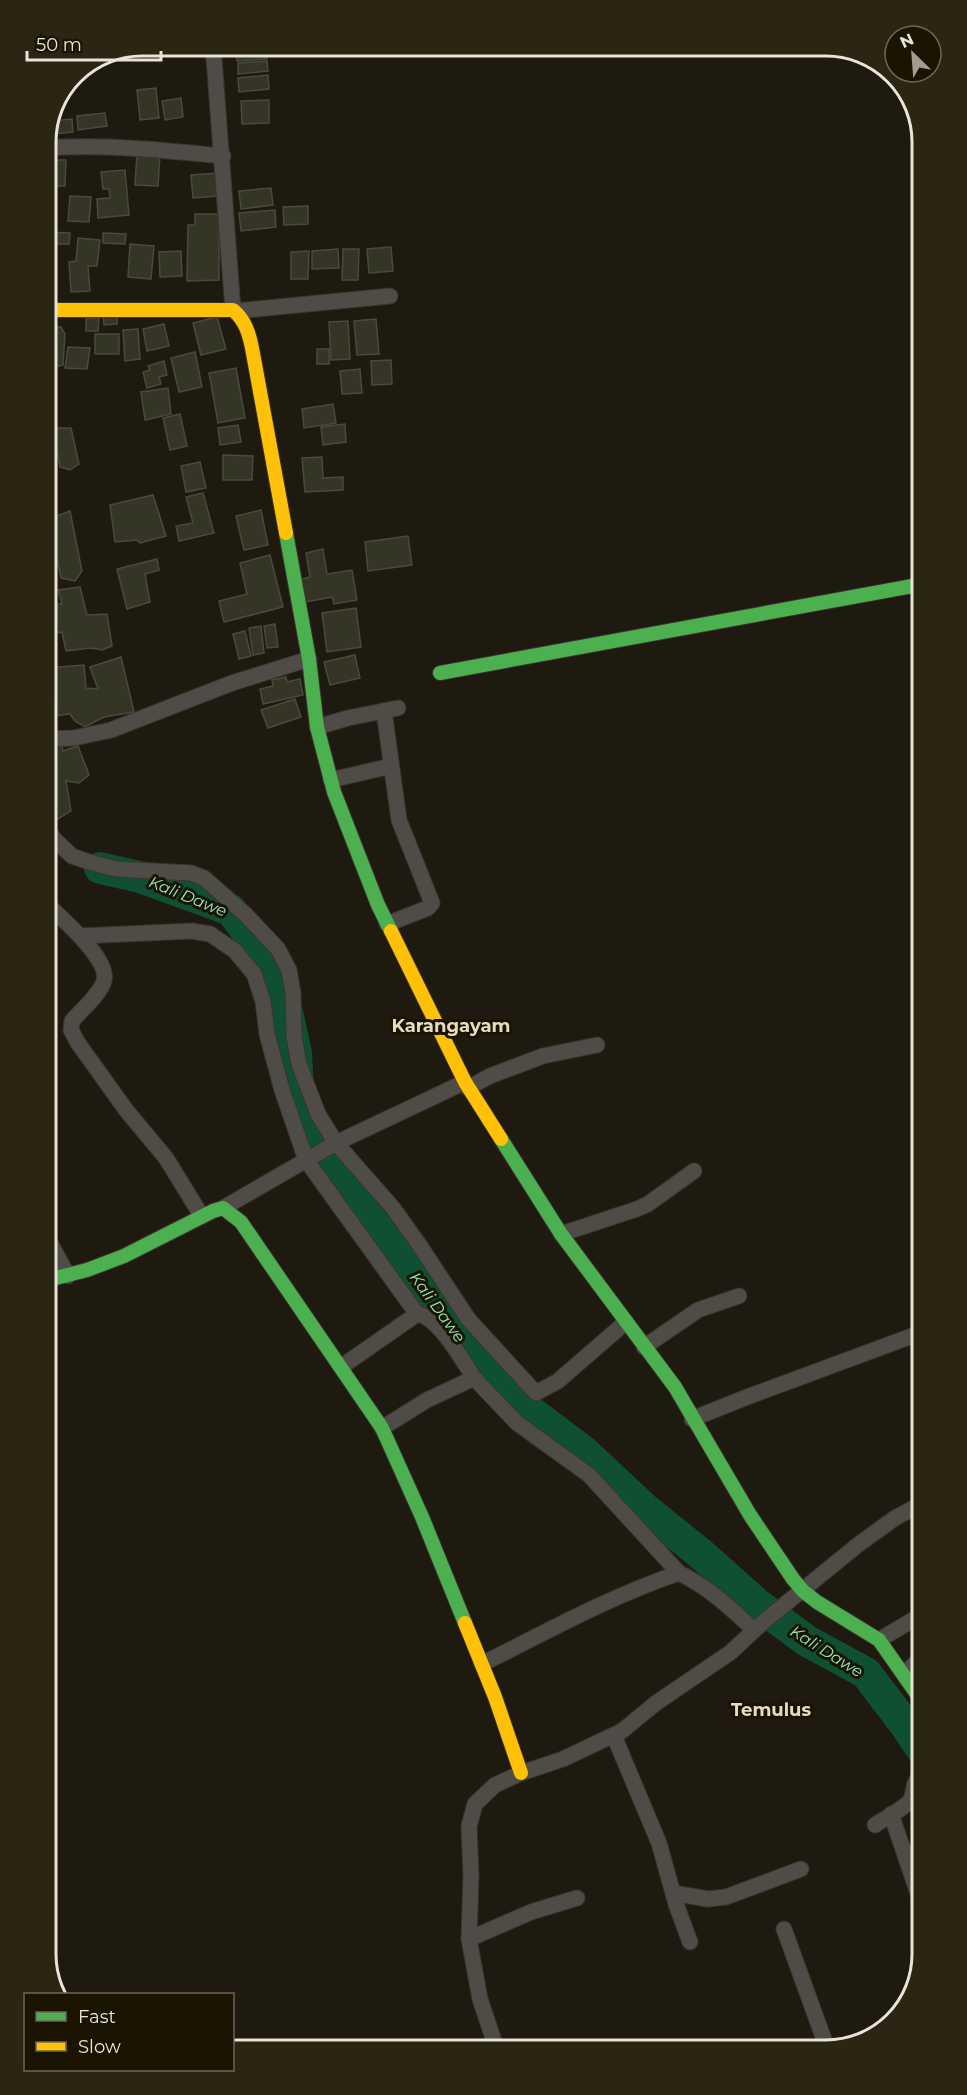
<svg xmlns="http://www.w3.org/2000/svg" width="967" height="2095" font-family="Montserrat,sans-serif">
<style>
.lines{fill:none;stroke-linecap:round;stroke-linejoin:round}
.river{stroke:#0f4f32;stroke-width:32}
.building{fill:#353526;stroke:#4a4940;stroke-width:1.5}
.street-casing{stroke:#3a352d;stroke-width:17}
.fast-casing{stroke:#3a352d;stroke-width:16}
.slow-casing{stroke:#3a352d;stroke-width:16}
.street{stroke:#4f4c48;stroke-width:15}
.fast{stroke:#4caf50;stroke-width:14}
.slow{stroke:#ffc107;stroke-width:14}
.labels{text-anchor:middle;stroke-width:6;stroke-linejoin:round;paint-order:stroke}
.water-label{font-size:16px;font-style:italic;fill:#8eebb7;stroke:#1b1403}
.quarter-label{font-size:18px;font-weight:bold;fill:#e4dbc4;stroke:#1b1403}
.rim{fill:none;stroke:#e9e4d8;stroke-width:3}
</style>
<rect width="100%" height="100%" fill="#1e1a10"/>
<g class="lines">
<polyline class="river" points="100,868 140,877 231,910 259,948 281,985 296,1053 299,1108 319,1157 409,1266 471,1353 522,1405 583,1451 645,1509 701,1554 756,1603 807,1641 866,1673 907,1727 921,1748"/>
</g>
<g class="building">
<polygon points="236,45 266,45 267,59 237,61"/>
<polygon points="267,61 268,71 238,74 238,63"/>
<polygon points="268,75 269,89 239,92 238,78"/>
<polygon points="156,88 159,118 140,120 137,90"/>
<polygon points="181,98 183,117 165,120 162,101"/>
<polygon points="269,100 269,123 242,124 241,101"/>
<polygon points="105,113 107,126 78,130 77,116"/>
<polygon points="72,119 73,132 53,134 52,121"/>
<polygon points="137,153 160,154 158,186 135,185"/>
<polygon points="45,160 66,160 65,186 45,186"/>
<polygon points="125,170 129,215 98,218 97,199 110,198 109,189 103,189 101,172"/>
<polygon points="217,173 218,196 193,198 191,175"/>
<polygon points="271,188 273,205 241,209 239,191"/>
<polygon points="70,196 91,197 89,222 68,221"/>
<polygon points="308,206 308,224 284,225 283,207"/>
<polygon points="275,210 276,227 241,231 239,213"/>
<polygon points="195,214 219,214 219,280 187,281 188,225 195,225"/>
<polygon points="45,232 70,233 69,244 45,244"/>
<polygon points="103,233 126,234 125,244 103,243"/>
<polygon points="78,238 100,240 97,266 88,266 90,291 71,292 69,262 76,261"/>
<polygon points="130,244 154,246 151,279 128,277"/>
<polygon points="391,247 393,271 369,273 367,249"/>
<polygon points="338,249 339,268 312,269 312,251"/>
<polygon points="343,249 359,249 358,280 342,280"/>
<polygon points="181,251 182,276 160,277 159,252"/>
<polygon points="309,251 308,279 291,279 291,252"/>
<polygon points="117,314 117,324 104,325 103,315"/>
<polygon points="217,317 226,349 201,355 193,323"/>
<polygon points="86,318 99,318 98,331 86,331"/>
<polygon points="376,319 379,354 357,355 354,321"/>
<polygon points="348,321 350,359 331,360 329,322"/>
<polygon points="164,324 169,346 147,351 143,329"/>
<polygon points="46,327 61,327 65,334 63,365 56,367 47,361"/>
<polygon points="138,329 140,359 125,361 123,330"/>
<rect x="95" y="334" width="24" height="20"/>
<polygon points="68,347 90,348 87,369 65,368"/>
<rect x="317" y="349" width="12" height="15"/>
<polygon points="195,352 202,387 179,392 171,358"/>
<polygon points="391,360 392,384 372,385 371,361"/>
<polygon points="164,361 167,375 159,377 161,384 147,388 143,372 150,370 148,366"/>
<polygon points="236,368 245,418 218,423 209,373"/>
<polygon points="360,369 362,393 342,394 340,371"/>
<polygon points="168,388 171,414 145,420 141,392"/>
<polygon points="333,404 336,423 304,428 302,409"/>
<polygon points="180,414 187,446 170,450 163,418"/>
<polygon points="345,424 346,442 323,445 321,427"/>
<polygon points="238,425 241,442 220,445 218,428"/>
<polygon points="53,428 71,428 79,464 70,470 60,467"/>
<polygon points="52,437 57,466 53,469 46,468 46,438"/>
<polygon points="223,455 253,456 252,480 223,480"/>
<polygon points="322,457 323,478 343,477 343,490 305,492 302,458"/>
<polygon points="200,462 206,488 186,492 181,466"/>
<polygon points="203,493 214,533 179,541 176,526 193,523 186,497"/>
<polygon points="153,495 166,536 140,543 137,540 115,542 110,505"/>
<polygon points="261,510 268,545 244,550 236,516"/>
<polygon points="70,511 82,571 75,581 61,578 49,519"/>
<polygon points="408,536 412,565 368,571 365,542"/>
<polygon points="323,549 327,574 352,570 357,600 334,604 332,597 305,602 301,579 310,577 306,553"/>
<polygon points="270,555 283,607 224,622 219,601 247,594 240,563"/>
<polygon points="157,559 159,570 145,574 150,602 127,609 117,569"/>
<polygon points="80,587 87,615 107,614 112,646 102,650 91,648 66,651 62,632 47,635 46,602 47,604 62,604 58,590"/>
<polygon points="356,608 361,647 327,652 322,613"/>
<polygon points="275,624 278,647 267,648 264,626"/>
<polygon points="261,626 264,653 253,655 249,628"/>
<polygon points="245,631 251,656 239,659 233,634"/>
<polygon points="355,655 360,678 330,685 324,662"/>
<polygon points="121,657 134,712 104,717 85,727 75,721 70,714 47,717 47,668 84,665 86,688 98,689 90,667"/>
<polygon points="286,677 287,682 300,679 303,695 263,704 260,689 273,686 272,680"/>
<polygon points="295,699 301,717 268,728 261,710"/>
<polygon points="61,743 63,751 78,746 89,775 79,783 66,781 71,811 58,819 47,816 47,755 50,754 47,744"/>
</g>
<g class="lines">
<defs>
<g id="street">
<polyline points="213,45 233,310"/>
<path d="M45,148C105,144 163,150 223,156"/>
<polyline points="236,311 390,296"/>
<polyline points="384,711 399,820 432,903 428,908 387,924"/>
<polyline points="317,727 348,718 398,708"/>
<polyline points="47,739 74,738 111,730 232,683 309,659"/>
<polyline points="331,780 391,766"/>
<polyline points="47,828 54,839 72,856 89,862 116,869 191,873 204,878 246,915 278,949 289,970 293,993 294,1036 299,1064 318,1114 336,1143 393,1208 418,1243 469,1320 536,1393 558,1381 626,1322"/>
<path d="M47,904C62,919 110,959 104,981C99,996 82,1009 72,1021L71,1030L78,1043L126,1110L166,1158L201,1215"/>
<polyline points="80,936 192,931 210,934 235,951 254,974 263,1001 267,1034 282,1090 306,1160 417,1314"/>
<polyline points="468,1088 490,1076 543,1056 597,1045"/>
<polyline points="223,1208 336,1143 465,1082"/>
<polyline points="561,1234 637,1209 648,1204 694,1171"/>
<polyline points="48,1239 68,1276"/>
<polyline points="644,1347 698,1310 739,1296"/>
<path d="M341,1367L417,1314C439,1317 462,1360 474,1378"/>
<polyline points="692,1419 747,1397 920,1333"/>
<polyline points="382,1428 427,1400 474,1378 517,1423 589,1475 679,1573"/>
<polyline points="879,1640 921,1615"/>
<path d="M482,1664C546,1632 611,1596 679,1573C707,1586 732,1609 754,1630"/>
<polyline points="904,1674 921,1658"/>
<polyline points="614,1736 659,1843 676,1904 690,1942"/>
<polyline points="891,1814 922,1905"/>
<path d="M875,1825C885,1818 900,1811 909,1802C916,1794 910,1785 921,1775"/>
<polyline points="673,1893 708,1899 726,1897 801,1869"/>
<polyline points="784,1929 826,2045"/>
<polyline points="469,1939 531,1912 577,1898"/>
<polyline points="496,2047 480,1999 469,1939 471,1875 469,1826 475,1804 495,1785 521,1773 563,1759 622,1731 656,1703 731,1652 762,1623 859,1544 895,1518 921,1504"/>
</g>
<g id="fast">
<polyline points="286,533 309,659 317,727 334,792 378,905 391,931"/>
<polyline points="440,673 918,585"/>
<polyline points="501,1139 561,1234 675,1387 750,1515 793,1579 803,1591 817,1602 879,1640 921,1700"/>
<polyline points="48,1280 87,1270 124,1256 213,1211 223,1208 241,1222 382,1428 422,1517 465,1623"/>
</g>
<g id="slow">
<path d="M46,308L57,310H233C245,320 249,333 252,348L286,533"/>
<polyline points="391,931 465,1082 501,1139"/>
<polyline points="465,1623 495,1697 521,1773"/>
</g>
</defs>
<use href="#street" class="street-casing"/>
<use href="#fast" class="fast-casing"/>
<use href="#slow" class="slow-casing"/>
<use href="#street" class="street"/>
<use href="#fast" class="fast"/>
<use href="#slow" class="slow"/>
</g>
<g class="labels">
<g class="water-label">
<text transform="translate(188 896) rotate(22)" y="6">Kali Dawe</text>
<text transform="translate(438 1307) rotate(54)" y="6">Kali Dawe</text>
<text transform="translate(827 1651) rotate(32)" y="6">Kali Dawe</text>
</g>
<g class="quarter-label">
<text x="451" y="1032">Karangayam</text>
<text x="771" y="1716">Temulus</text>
</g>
</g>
<path d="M0 0H967V2095H0ZM142 56H826A86 86 0 0 1 912 142V1954A86 86 0 0 1 826 2040H142A86 86 0 0 1 56 1954V142A86 86 0 0 1 142 56Z" fill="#2b2514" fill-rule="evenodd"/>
<path class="rim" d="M142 56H826A86 86 0 0 1 912 142V1954A86 86 0 0 1 826 2040H142A86 86 0 0 1 56 1954V142A86 86 0 0 1 142 56Z"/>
<rect x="24" y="1993" width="210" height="78" fill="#1b1403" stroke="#6d6758" stroke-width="1.5"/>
<rect x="36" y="2012" width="30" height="9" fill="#4caf50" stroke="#6d6758" stroke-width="1.5"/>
<text x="78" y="2023" font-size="18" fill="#e9e4d8">Fast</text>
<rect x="36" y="2042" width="30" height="9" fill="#ffc107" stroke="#6d6758" stroke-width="1.5"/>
<text x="78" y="2053" font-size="18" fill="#e9e4d8">Slow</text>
<g transform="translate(913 54) rotate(335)"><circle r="28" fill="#1b1403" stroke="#6d6758" stroke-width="1.5"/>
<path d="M0-4.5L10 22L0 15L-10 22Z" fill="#a29d92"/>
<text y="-9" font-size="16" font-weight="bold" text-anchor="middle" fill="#e9e4d8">N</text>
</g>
<path d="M27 51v9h134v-9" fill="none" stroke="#e9e4d8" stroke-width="3"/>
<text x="36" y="51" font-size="18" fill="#e9e4d8" stroke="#1b1403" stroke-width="4.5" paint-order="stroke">50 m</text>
</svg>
